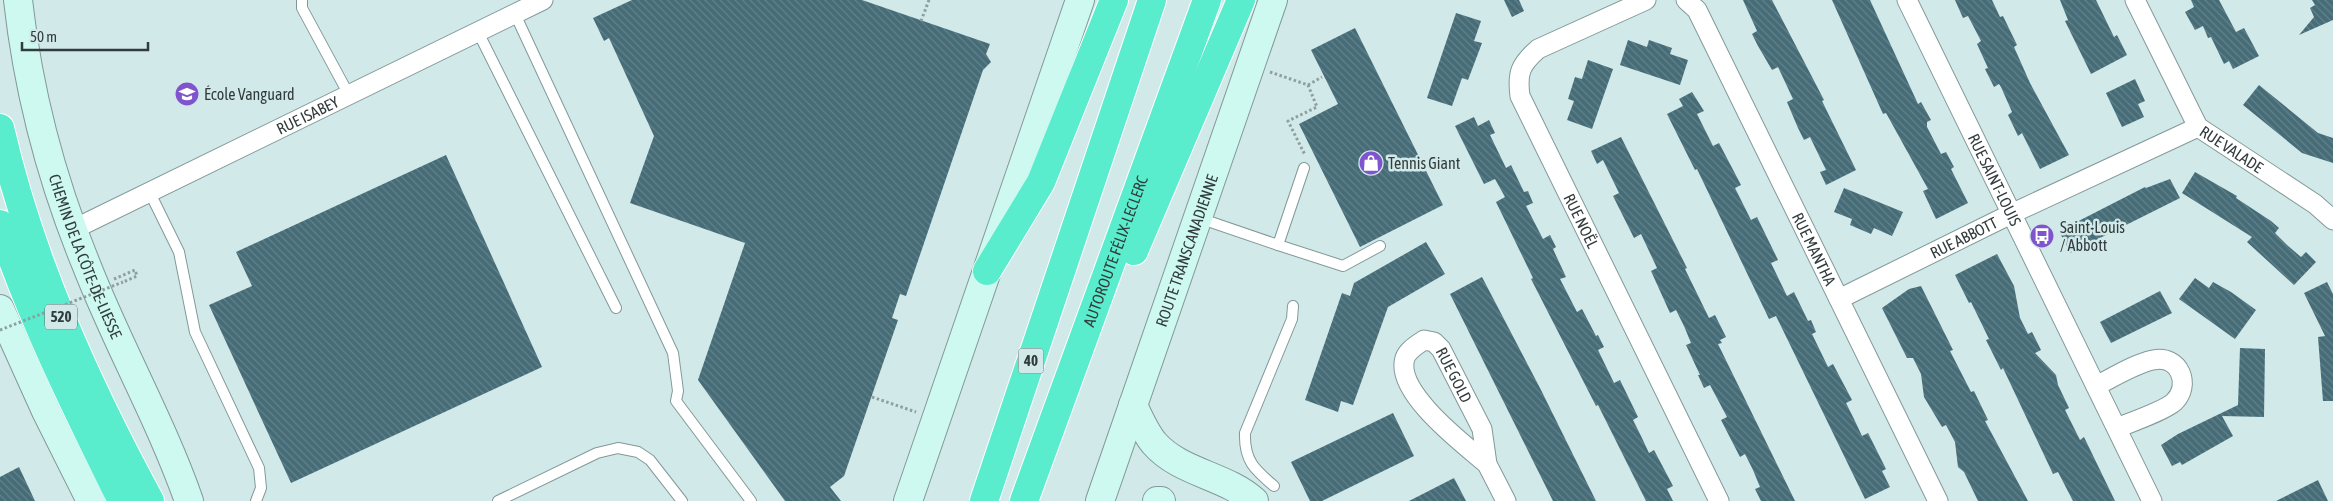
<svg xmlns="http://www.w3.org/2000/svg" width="2333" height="501" font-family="'Asap Condensed',sans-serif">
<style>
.building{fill:url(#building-back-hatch)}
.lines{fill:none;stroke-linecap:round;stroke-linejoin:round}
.service-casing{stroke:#839999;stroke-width:12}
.minor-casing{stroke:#839999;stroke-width:21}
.secondary-casing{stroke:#839999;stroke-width:30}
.motorway-casing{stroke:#fff;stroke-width:30}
.path{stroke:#8e9f9f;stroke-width:3;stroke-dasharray:2.5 2.5;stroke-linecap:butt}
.service{stroke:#fff;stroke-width:10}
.minor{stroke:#fff;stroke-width:19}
.secondary{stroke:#cdf9f0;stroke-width:28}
.motorway{stroke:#59eccd;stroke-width:28}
.path-bridge{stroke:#8e9f9f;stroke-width:3;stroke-dasharray:2.5 2.5;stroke-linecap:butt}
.labels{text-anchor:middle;stroke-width:5;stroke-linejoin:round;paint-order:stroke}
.shield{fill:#d1e9e9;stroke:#627070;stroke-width:1}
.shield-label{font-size:15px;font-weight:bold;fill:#333c3c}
.poi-label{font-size:16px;fill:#333c3c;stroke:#d1e9e9;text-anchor:start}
.street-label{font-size:16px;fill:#333c3c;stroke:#d1e9e9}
</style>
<defs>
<pattern id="building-back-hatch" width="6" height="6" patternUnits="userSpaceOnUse" patternTransform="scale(1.25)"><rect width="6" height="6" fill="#456c77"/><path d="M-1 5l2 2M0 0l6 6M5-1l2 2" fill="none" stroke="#64828a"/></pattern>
</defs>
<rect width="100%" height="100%" fill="#d1e9e9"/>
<g class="building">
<polygon points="632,0 862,0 990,44 986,54 991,62 983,70 906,296 900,294 892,318 898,320 844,476 830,487 841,501 785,501 698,380 745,243 630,203 654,136 609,38 604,41 593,18"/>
<polygon points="1504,0 1519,0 1524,11 1512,17"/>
<polygon points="1743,0 1772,0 1824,100 1822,101 1856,170 1826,185 1820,172 1826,170 1810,137 1804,140 1798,128 1787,102 1793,99 1778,67 1772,70 1758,46 1752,34 1757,31"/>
<polygon points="1832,0 1870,0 1918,104 1921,102 1931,120 1927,122 1927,127 1941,154 1946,152 1954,167 1951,169 1968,203 1936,219 1923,191 1928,189 1886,113 1883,114"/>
<polygon points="1955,0 1992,0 2000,17 2003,16 2017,45 2014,47 2030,83 2069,155 2040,169 2022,133 2018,136 2008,115 2012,112 2001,87 1999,84 1994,87 1985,69 1988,68 1977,44 1981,41 1968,16 1963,18"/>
<polygon points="2060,0 2096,0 2114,37 2117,35 2127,55 2091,74 2065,21 2068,20"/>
<polygon points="2191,0 2219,0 2236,32 2244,28 2259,56 2233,69 2229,61 2224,64 2211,37 2208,38 2203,26 2195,30 2185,12 2194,7"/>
<polygon points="2312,0 2333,0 2333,20 2299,35 2314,17 2310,8 2315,5"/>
<polygon points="1456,13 1481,21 1474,41 1482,43 1468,80 1462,78 1452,106 1427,98"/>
<polygon points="1355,28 1443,205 1360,247 1299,124 1338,104 1311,50"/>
<polygon points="1628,40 1647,47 1649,40 1672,48 1670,54 1688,60 1680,85 1620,65"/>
<polygon points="1588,60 1613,69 1592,129 1567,120 1574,101 1568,99 1575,77 1582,79"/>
<polygon points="2135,79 2145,101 2138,104 2144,117 2122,127 2106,93"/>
<polygon points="2259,85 2318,133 2333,138 2333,163 2302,153 2243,105"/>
<polygon points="1692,92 1704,111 1697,114 1713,146 1719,143 1741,185 1735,188 1751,220 1757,217 1778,260 1771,263 1787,296 1794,292 1808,321 1811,320 1816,332 1812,334 1828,367 1833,364 1852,400 1846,403 1854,419 1862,436 1868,433 1886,469 1882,471 1890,487 1865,499 1776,316 1769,319 1697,169 1695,170 1667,114 1683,106 1679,99"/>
<polygon points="1474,117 1478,126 1489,120 1495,133 1490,135 1506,168 1511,165 1524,192 1528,191 1533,203 1526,206 1543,239 1550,235 1556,247 1553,249 1566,277 1560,279 1577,312 1582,309 1596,336 1598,335 1604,347 1598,350 1614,383 1620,380 1638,417 1633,420 1641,436 1649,453 1654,450 1673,486 1667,489 1673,501 1646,501 1598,405 1596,406 1531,279 1533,278 1496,202 1505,197 1495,179 1484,184 1455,126"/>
<polygon points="1621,137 1687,268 1685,269 1709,318 1715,315 1726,337 1720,340 1722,343 1718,344 1795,501 1761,501 1755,489 1760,487 1753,470 1745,454 1740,457 1721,420 1727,417 1710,385 1704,388 1698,375 1700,375 1686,345 1691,343 1684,326 1676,310 1670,313 1651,271 1657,268 1641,234 1634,238 1613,196 1619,193 1603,160 1597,164 1591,151"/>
<polygon points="446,155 542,367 291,483 209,305 252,286 236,252"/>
<polygon points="2195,172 2237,196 2236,198 2271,221 2279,228 2275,233 2287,245 2301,257 2306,252 2316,262 2294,285 2247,242 2252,237 2182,193"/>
<polygon points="2170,179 2180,198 2070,253 2059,231 2145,187 2146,188"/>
<polygon points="1844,188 1903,212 1892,236 1874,228 1871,234 1850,225 1852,219 1834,212"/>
<polygon points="1426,242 1445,274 1388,307 1353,405 1341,401 1338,412 1305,400 1342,293 1350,296 1354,283"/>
<polygon points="1997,254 2014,286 2020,318 2028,334 2032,332 2041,350 2035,353 2056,375 2058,385 2069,408 2065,410 2080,440 2084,437 2115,501 2073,501 2058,472 2053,474 2003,368 2001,370 1986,340 1989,339 1971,302 1969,303 1955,275"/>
<polygon points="1482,277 1541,390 1596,501 1553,501 1450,294"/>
<polygon points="2195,278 2209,288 2213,282 2231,292 2256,310 2235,339 2179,299"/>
<polygon points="2327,282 2333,294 2333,401 2323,401 2318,337 2325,336 2304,293"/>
<polygon points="1921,286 1953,350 1950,351 1971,392 1974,391 1988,420 1985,421 2028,501 1978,501 1964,472 1958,467 1955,442 1946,425 1942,427 1924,397 1921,374 1913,358 1907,358 1882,308 1909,289"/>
<polygon points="2160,291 2172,313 2111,343 2100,322"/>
<polygon points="2240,348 2265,349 2264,417 2222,416 2233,436 2182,465 2180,462 2172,466 2161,445 2178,434 2238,405"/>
<polygon points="1393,413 1414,456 1322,501 1310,501 1291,462"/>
<polygon points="19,467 35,501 0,501 0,477"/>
<polygon points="1454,478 1466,501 1409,501"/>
<polygon points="2318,480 2328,501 2276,501"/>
</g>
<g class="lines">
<defs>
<g id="service">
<polyline points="302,0 302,8 349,95"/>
<polyline points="515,14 673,353 678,391 676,401 751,501"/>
<polyline points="478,32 616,308"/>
<polyline points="150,193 179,252 195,332 259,468 261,488 256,501"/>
<polyline points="1199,218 1278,245 1304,168"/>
<polyline points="1278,245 1343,266 1380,246"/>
<path d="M1274,486C1255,470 1244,461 1245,433L1292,319L1293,306"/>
<polyline points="498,501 597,453 618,448 638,452 650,460 682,501"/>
</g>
<g id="minor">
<path id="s1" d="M1646,0L1538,49C1520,65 1517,73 1520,96L1719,501"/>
<path id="s2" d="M1686,0L1697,10L1938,501"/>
<path id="s3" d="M1907,0L2152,501"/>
<path id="s4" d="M2135,0L2198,127L2315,204L2333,220"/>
<path id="s5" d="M72,230L543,0"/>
<path id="s6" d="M1839,299L2013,213L2198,127"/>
<path d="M2096,386C2114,377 2134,364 2153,360C2179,354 2192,385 2174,402C2164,411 2131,422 2117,428"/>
<path id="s7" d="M1487,464C1465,445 1394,392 1405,358C1408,350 1417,345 1424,340L1434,342L1441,349L1482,429L1487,464L1506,501"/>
</g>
<g id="secondary">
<path id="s8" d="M18,0C28,90 52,181 86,264C117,344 161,421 189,501"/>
<polyline points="0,309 46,411 91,501"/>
<path d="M1133,405C1139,418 1145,432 1154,443C1180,473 1225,475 1254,501"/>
<polyline points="908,501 1080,0"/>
<path id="s9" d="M1100,501L1273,0"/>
<polyline points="1157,501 1161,501"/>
</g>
<g id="motorway">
<path d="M0,128C30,259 86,383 150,501"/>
<path d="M0,224C32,320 77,410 122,501"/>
<polyline points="1134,251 1241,0"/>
<polyline points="987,271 1041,182 1114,0"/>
<polyline points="984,501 1152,0"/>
<path id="s10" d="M1024,501L1207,0"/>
</g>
</defs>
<use href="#service" class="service-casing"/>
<use href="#minor" class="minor-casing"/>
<use href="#secondary" class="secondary-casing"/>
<use href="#motorway" class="motorway-casing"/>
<g class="path">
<polyline points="921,21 929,0"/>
<polyline points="1270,72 1308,85 1317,107 1288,121 1305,155"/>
<polyline points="1308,85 1322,77"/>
<polyline points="114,279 135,270 137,276 123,282"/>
<polyline points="872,397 916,412"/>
</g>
<use href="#service" class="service"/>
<use href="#minor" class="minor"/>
<use href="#secondary" class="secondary"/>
<use href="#motorway" class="motorway"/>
<polyline class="path-bridge" points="0,330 123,282"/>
</g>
<defs>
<symbol id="school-disc" viewBox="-11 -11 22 22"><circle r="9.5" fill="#7f54cd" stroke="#d1e9e9"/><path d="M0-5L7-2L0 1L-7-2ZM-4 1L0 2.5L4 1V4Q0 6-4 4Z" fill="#fff"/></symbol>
<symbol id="shop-disc" viewBox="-11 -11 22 22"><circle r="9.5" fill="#7f54cd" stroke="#d1e9e9"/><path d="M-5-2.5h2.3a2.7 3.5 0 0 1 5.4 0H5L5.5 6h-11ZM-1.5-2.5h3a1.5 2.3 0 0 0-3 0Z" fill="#fff"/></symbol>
<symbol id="bus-disc" viewBox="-11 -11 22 22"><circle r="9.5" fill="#7f54cd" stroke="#d1e9e9"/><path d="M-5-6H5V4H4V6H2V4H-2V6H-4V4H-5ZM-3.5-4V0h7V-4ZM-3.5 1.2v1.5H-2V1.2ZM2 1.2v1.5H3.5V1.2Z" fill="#fff"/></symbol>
</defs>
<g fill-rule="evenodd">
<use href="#school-disc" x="173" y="80" width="28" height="28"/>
<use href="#shop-disc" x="1357" y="149" width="28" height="28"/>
<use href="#bus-disc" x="2028" y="222" width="28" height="28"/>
</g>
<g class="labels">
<g class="shield">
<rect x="45" y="304.5" width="32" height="25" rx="4"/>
<rect x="1018.5" y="348.5" width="25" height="25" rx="4"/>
</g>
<g class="shield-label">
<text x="61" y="322">520</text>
<text x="1031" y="366">40</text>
</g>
<g class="poi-label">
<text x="204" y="100">École Vanguard</text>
<text x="1388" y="169">Tennis Giant</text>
<text x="2060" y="233">Saint-Louis<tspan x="2060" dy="18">/ Abbott</tspan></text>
</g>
<g class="street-label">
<text dy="6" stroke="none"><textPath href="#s5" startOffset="262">RUE ISABEY</textPath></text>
<text dy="6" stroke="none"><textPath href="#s4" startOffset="182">RUE VALADE</textPath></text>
<text dy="6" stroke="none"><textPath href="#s3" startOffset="200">RUE SAINT-LOUIS</textPath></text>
<text dy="6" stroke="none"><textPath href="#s1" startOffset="311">RUE NOËL</textPath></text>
<text dy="6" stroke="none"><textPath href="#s6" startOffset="139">RUE ABBOTT</textPath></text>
<text dy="6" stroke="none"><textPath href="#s2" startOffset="281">RUE MANTHA</textPath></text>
<text dy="6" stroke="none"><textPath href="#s9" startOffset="265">ROUTE TRANSCANADIENNE</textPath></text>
<text dy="6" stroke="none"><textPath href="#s10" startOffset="266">AUTOROUTE FÉLIX-LECLERC</textPath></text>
<text dy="6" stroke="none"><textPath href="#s8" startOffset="266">CHEMIN DE LA CÔTE-DE-LIESSE</textPath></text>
<text dy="6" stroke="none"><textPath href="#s7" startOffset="215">RUE GOLD</textPath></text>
</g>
</g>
<path d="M22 42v8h126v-8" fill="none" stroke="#333c3c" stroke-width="2.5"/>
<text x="30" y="42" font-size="15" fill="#333c3c" stroke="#d1e9e9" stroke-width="4" paint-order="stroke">50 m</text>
</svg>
